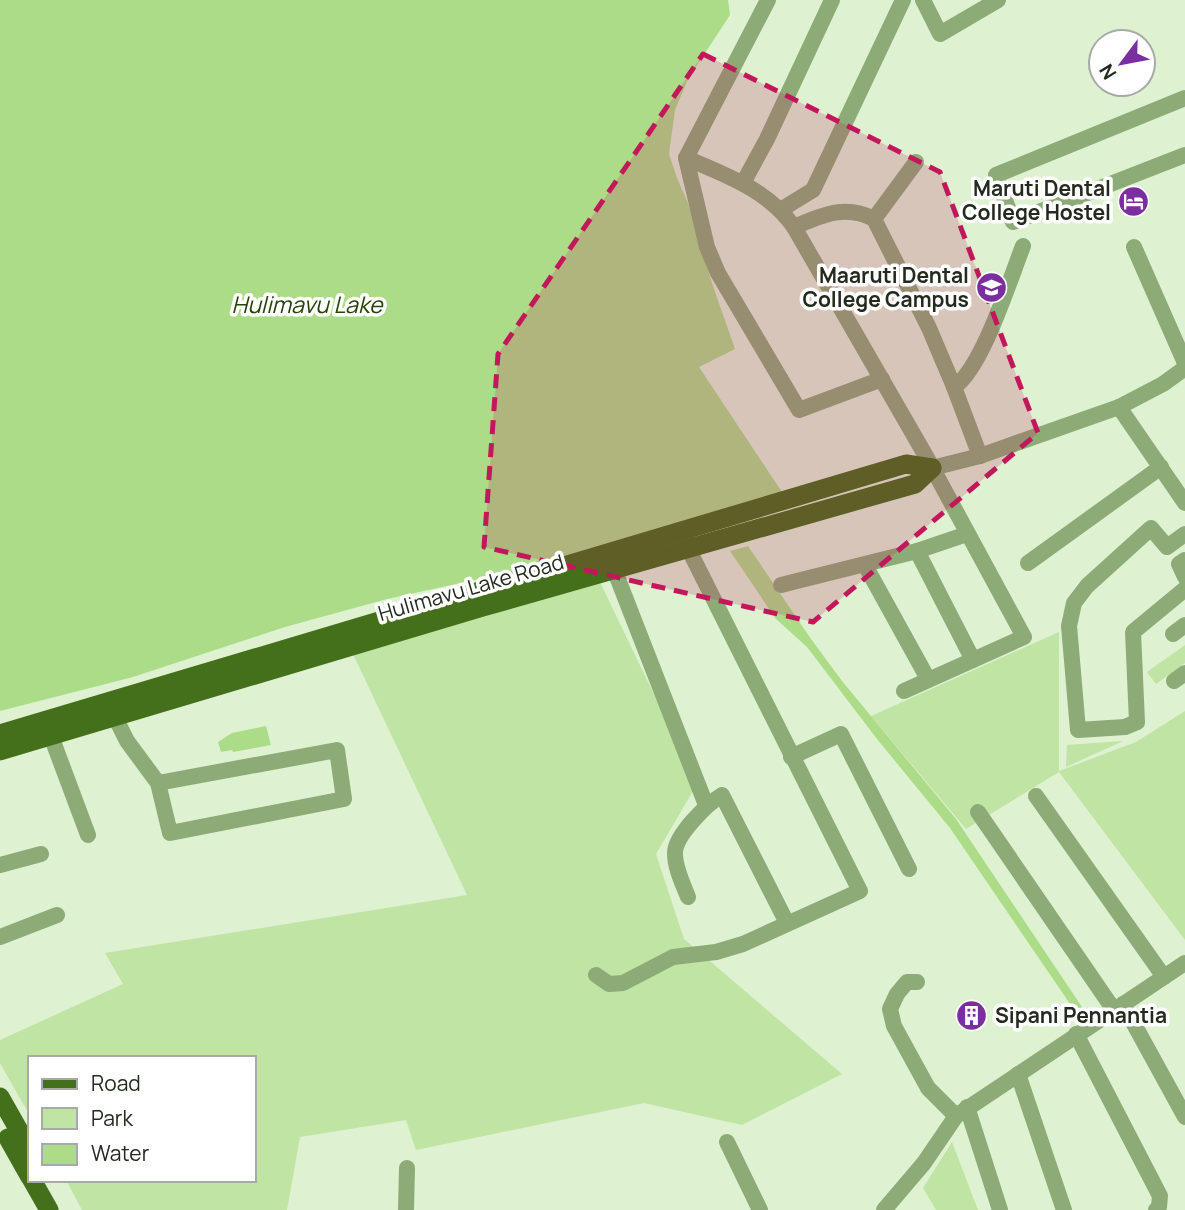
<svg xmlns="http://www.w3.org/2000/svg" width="1185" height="1210" font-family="Manrope,sans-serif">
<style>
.green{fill:#bfe4a4}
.water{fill:#acdc88}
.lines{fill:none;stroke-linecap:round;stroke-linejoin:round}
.minor{stroke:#8cab76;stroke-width:16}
.major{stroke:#45701b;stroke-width:19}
.marked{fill:#c2185b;fill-opacity:0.2;stroke:#c2185b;stroke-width:5;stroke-dasharray:14 9;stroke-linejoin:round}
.labels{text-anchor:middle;stroke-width:7;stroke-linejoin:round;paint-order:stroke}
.poi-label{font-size:21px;font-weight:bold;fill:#232a1e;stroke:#fff;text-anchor:end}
.street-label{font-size:21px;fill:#232a1e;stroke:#fff}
.water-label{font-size:23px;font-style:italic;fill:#264307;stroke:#fff}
</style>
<rect width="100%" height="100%" fill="#def1d1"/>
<g class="green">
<polygon points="600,582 697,784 656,854 684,939 842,1074 742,1125 644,1103 416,1150 406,1120 300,1137 287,1210 82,1210 66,1180 254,1180 254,1058 30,1058 30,1116 0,1063 0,1040 123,984 105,953 467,895 353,654"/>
<polygon points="1059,632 1059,771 1136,742 1185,711 1185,940 1059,772 966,829 871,716"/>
<polygon points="1185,645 1185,663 1156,684 1147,672"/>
<polygon points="1123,741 1066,767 1067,745"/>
<polygon points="952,1142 978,1210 936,1210 923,1188"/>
</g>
<g class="water">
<polygon points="0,0 728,0 730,15 688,79 675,110 669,154 677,178 688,203 713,286 735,349 699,367 782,492 525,569 387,599 285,627 133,677 0,711"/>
<polygon points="748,546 811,639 842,681 956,819 1086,1013 1079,1017 950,828 877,739 807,647 775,618 730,551"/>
<polygon points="266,726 271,745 233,752 232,750 221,752 218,742 232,733"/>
</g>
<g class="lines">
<g class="minor">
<path d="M768,0L686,158C726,175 768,190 794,227L927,458L1024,637L904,691"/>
<polyline points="923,0 940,34 998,0"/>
<polyline points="1185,98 996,175 1013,222 1185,155"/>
<polyline points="686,158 707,247 718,273 799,410 882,379"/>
<polyline points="743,183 767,139 832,0"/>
<polyline points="782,209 813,190 903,0"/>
<polyline points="874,219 916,162"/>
<path d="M794,227C822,215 845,204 874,219L929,328L954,387"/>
<polyline points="1134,247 1185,363"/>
<polyline points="1119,407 1185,503"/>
<path d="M980,456L954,387C982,369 1010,279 1023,246"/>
<polyline points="932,468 980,456 1119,407 1163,384 1185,368"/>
<polyline points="1185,534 1167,547 1151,528 1087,586 1074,603 1069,626 1078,730 1125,727 1137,722 1133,632 1185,589"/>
<polyline points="917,551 973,660"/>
<polyline points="1185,560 1179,564 1185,577"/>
<polyline points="1028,563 1161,467"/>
<polyline points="865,565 928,679"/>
<polyline points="614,569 706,805"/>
<polyline points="781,585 917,551 967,534"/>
<polyline points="1173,634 1185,625"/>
<polyline points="1174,681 1185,673"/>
<polyline points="115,717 127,741 158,783 170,833 344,799 337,750 158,783"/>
<polyline points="51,736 88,835"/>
<polyline points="791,757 841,734 909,869"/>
<polyline points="1036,796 1164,977"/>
<polyline points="978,812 1114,1010"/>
<polyline points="0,865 41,854"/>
<path d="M688,897C683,884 675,868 675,854C674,836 707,804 722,795L787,923"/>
<polyline points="0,937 57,915"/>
<polyline points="596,975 609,984 623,983 673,957 716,952 743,944 860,891 688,548 685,538"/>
<polyline points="917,982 907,982 897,994 890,1009 894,1026 928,1088 956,1116"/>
<polyline points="1123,1004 1185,1117"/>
<polyline points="1076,1034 1160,1196 1159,1207 1156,1210"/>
<polyline points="1018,1074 1064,1210"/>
<polyline points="967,1107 1000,1210"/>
<polyline points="727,1142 760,1210"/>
<polyline points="406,1210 407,1168"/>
<polyline points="884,1210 924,1163 956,1116 1185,963"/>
</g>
<g class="major">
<polyline points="0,734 906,464 932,468"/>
<polyline points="0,751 483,607 915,484 932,468"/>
<polyline points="0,1097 30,1150"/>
<polyline points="8,1138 30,1177"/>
<polyline points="32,1180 49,1210"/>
</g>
</g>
<path class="marked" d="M703,54L940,172L1038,433L813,622L484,547L498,354Z"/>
<defs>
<symbol id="hotel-disc" viewBox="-11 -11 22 22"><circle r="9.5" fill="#7b2e9f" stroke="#fff"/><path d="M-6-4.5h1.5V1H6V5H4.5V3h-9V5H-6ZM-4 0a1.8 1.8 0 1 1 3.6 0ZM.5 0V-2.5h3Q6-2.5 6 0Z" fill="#fff"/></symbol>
<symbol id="university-disc" viewBox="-11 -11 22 22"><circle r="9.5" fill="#7b2e9f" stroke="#fff"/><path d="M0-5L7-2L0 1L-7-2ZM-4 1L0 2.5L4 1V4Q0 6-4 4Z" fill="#fff"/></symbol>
<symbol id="building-disc" viewBox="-11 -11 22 22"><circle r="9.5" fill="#7b2e9f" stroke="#fff"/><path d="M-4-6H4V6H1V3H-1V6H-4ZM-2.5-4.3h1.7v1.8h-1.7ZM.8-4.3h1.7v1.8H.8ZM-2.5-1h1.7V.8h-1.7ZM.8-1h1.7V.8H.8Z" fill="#fff"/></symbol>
</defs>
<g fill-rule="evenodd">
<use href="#hotel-disc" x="1116" y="184" width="35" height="35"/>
<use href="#university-disc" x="974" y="270" width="35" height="35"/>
<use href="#building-disc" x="954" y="998" width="35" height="35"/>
</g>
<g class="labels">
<g class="poi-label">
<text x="1111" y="196">Maruti Dental<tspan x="1111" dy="24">College Hostel</tspan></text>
<text x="969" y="283">Maaruti Dental<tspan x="969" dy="24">College Campus</tspan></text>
<text x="995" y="1023" text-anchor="start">Sipani Pennantia</text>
</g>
<g class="street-label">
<text transform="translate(471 588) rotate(-16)" y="7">Hulimavu Lake Road</text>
</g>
<g class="water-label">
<text x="307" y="313">Hulimavu Lake</text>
</g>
</g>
<rect x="28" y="1056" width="228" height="126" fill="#ffffff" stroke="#a7aaa5" stroke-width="2"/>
<rect x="42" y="1079" width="35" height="10" fill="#45701b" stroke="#a7aaa5" stroke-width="2"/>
<text x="91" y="1091" font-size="21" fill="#232a1e">Road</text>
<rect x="42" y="1108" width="35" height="21" fill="#bfe4a4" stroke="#a7aaa5" stroke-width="2"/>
<text x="91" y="1126" font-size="21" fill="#232a1e">Park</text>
<rect x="42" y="1144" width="35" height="21" fill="#acdc88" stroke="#a7aaa5" stroke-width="2"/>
<text x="91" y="1161" font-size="21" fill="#232a1e">Water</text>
<g transform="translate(1122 63) rotate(238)"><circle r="33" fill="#ffffff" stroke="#a7aaa5" stroke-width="2"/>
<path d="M0-5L12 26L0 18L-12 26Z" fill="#7b2e9f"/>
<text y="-10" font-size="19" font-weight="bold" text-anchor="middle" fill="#232a1e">N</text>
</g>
</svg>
